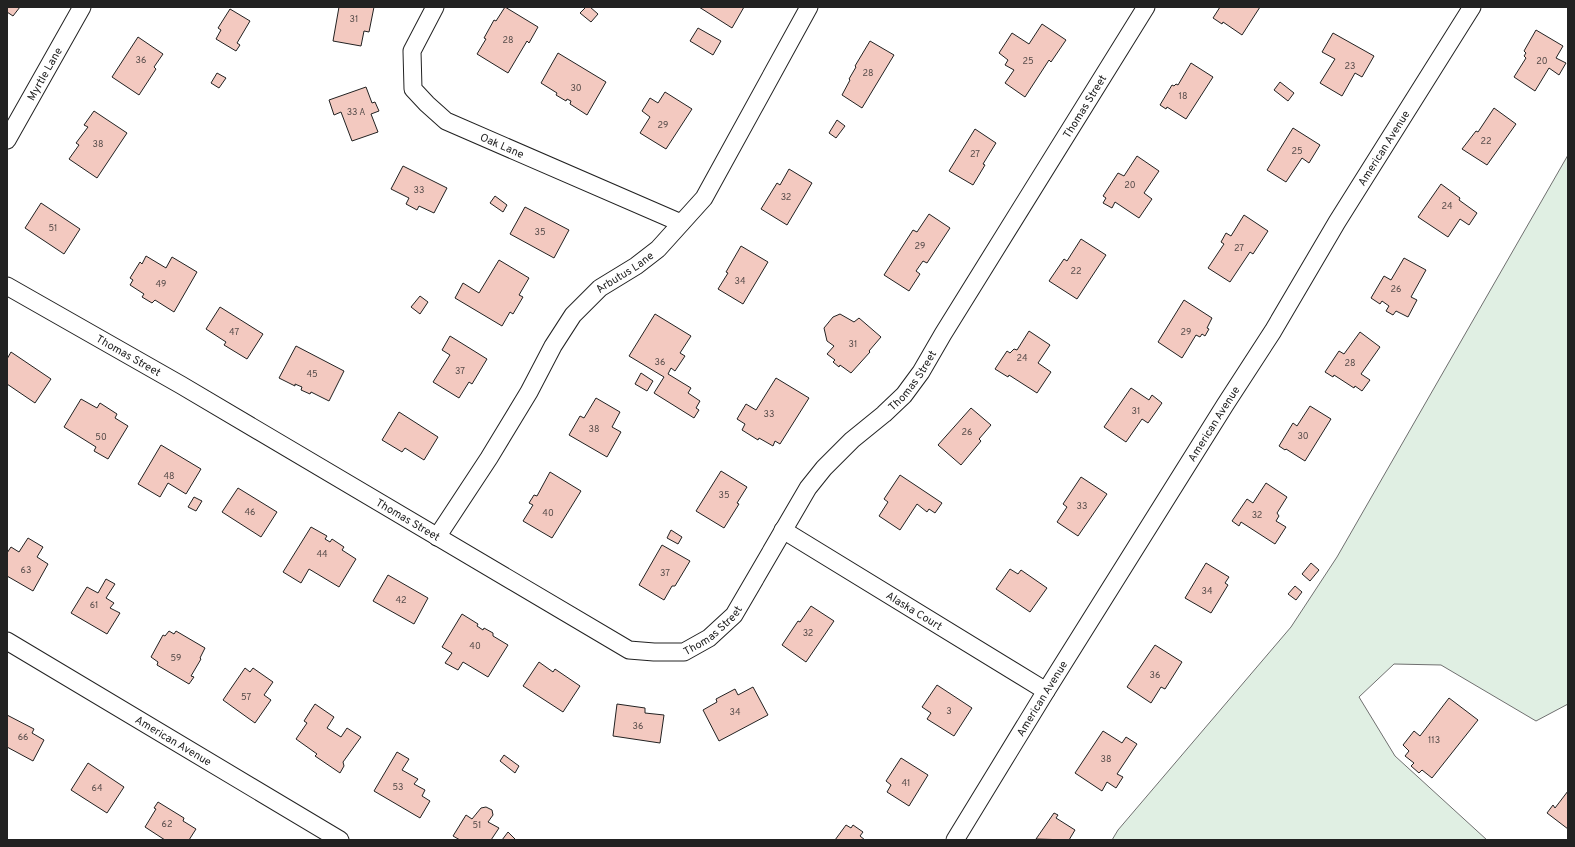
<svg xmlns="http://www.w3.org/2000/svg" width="1575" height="847" font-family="Overpass,sans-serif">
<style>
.green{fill:#e0efe3;stroke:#6f6f6f}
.building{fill:#f3c9c0;stroke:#222}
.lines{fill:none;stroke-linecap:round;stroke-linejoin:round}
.street-casing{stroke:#222;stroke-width:19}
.street{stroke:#fff;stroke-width:17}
.labels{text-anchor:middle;stroke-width:3;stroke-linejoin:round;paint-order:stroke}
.number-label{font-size:9px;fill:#564c4a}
.street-label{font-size:11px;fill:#222;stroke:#fff}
</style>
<rect width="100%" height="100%" fill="#fff"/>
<polygon class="green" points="1568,155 1568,704 1536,721 1441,665 1394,664 1359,697 1395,756 1487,840 1112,840 1118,830 1291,627 1337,557"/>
<g class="building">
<polygon points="7,7 20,7 13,16 7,12"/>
<polygon points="339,7 374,7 369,32 364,31 361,46 333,41"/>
<polygon points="505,7 538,27 529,43 527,41 508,73 477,54 486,39 484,38 494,20 496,21"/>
<polygon points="586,7 590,7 598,14 591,22 580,13"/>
<polygon points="699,7 744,7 732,28"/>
<polygon points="1220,7 1260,7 1242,35 1223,22 1222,24 1213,18"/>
<polygon points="230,9 250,21 237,43 240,45 236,51 216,39 221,30 218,28"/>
<polygon points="1042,24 1066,40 1051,62 1049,60 1025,97 1005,83 1014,70 1005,65 1008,60 999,53 1012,33 1029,44"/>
<polygon points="698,28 721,41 713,55 690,41"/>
<polygon points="1536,30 1563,46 1556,58 1566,63 1559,75 1549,68 1535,91 1514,77 1526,58 1524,56 1526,53 1524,51"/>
<polygon points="1333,33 1374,56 1362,77 1355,73 1342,96 1320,83 1335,59 1322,52"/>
<polygon points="138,37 163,54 154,67 156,69 139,95 112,77"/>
<polygon points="870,41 894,55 862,108 842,95 850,80 849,79 856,67 855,66"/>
<polygon points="558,53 606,82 587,115 570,104 571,101 567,99 566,101 556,95 557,93 541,83"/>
<polygon points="1191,63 1213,77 1186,119 1167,107 1166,109 1160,105 1172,85 1174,86 1176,84 1178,85"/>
<polygon points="217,73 226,78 219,88 211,83"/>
<polygon points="1280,82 1294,93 1288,101 1274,90"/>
<polygon points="366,87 372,103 375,102 379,111 371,114 378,132 352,141 341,112 334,115 329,100"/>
<polygon points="665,92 692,109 666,149 640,133 650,117 642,111 650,98 658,103"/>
<polygon points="1494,108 1516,124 1487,165 1462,149 1476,131 1478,132"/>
<polygon points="94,111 127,133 97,178 69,159 79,145 76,143 88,127 84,125"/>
<polygon points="837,120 845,126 836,138 829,133"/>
<polygon points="1293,128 1320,145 1309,163 1302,158 1286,182 1267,170"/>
<polygon points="975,129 996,143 983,164 985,165 973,185 949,171"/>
<polygon points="1137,156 1159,171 1144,193 1152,199 1139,218 1115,202 1112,208 1103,203 1106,198 1103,196 1118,173 1124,176"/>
<polygon points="403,166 447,188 434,213 419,206 417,210 406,204 409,198 391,189"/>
<polygon points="789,169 812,183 787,225 761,209 777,183 780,185"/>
<polygon points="1441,184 1460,198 1459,200 1477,213 1469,225 1460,219 1448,237 1418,217"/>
<polygon points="495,196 507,205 503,212 490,203"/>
<polygon points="41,203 80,229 64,254 25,228"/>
<polygon points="525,207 569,230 554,258 510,234"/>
<polygon points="929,214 950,228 927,263 923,261 916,271 920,274 909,291 884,275 913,230 917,232"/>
<polygon points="1244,215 1268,231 1253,254 1250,252 1230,282 1208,268 1224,244 1221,242 1226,233 1231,236"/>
<polygon points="1081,239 1106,255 1077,299 1049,281 1064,259 1067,261"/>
<polygon points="741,246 768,262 743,304 718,289 728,273 726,272"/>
<polygon points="146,256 166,268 172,257 197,272 174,312 155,300 152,303 142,297 144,294 130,285 133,280 130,278 140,262 142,264"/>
<polygon points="1404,258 1426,270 1411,297 1417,300 1408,317 1396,311 1393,315 1386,311 1389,306 1382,301 1380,304 1371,298 1384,276 1391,280"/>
<polygon points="499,260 529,278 519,295 523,297 513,314 510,312 502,326 455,298 463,283 479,293"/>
<polygon points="420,296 428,302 420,314 411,307"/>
<polygon points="1184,300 1212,318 1207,328 1209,329 1205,336 1202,334 1200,337 1196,335 1182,358 1158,342"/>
<polygon points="220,307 263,334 247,359 224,345 226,342 206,329"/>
<polygon points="655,314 691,336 680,353 685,356 675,371 671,368 668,374 691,388 688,393 700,401 696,408 699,410 694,418 654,393 664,377 629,356"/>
<polygon points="840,314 854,322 859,318 881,337 869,351 870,352 851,373 840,365 839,367 833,362 835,360 827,354 834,346 827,341 824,328 833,317"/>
<polygon points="1029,331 1050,345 1038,363 1051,372 1037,393 1009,375 1008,377 995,369 1007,351 1010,353 1014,349 1017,350"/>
<polygon points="1360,332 1380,347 1361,374 1370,380 1362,391 1355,386 1354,388 1334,375 1333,377 1325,372 1339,351 1344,354"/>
<polygon points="450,336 487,359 472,384 469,382 459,398 433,382 450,355 442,350"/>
<polygon points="296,346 344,371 329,401 311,392 310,394 301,390 302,387 295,384 295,386 279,378"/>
<polygon points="11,352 51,379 35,403 7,384 7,359"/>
<polygon points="641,373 653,381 647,391 635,384"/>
<polygon points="776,378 809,398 780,444 775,441 773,446 759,438 758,440 742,430 745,424 737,419 746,404 756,410"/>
<polygon points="1131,388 1149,400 1152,395 1162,403 1148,423 1142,419 1126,442 1104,427"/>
<polygon points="596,398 620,412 612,427 621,432 607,457 569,435 580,416 584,418"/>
<polygon points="81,399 97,408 100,403 117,414 115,418 128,426 108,459 94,451 96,447 64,427"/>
<polygon points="1310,406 1331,419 1305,461 1286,449 1285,450 1279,446 1293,423 1297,426"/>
<polygon points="971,408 991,425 979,439 981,441 961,465 938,445"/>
<polygon points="399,412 438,437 424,460 405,448 402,452 382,440"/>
<polygon points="161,445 201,469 186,494 168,483 160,497 138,484"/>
<polygon points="721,471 747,487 737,503 739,504 724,528 696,511"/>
<polygon points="550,472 581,491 552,538 523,521 533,505 529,503 534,495 537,496"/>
<polygon points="900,475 942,503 935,513 929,509 927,512 917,504 900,530 879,516 888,502 884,499"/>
<polygon points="1081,477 1107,494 1078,536 1057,522 1067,507 1063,504"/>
<polygon points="1266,483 1287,497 1277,513 1279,516 1276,521 1286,527 1275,544 1241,522 1239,526 1232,521 1247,499 1253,503"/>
<polygon points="238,488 277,512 261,537 222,512"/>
<polygon points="194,497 202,501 196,511 188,507"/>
<polygon points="311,527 327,536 325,539 330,542 332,539 344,547 342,550 356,559 339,587 309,569 301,583 283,572"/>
<polygon points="671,530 682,537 678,544 667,538"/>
<polygon points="28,538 43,547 37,557 48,564 33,591 7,576 7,553 11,547 19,552"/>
<polygon points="662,545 690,561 675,586 672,586 664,600 639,585"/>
<polygon points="1206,563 1229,577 1225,583 1228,585 1211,613 1185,598"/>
<polygon points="1311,563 1319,570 1310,581 1302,574"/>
<polygon points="1010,569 1018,574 1021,570 1047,588 1030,612 996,589"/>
<polygon points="388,575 428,598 414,624 373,601"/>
<polygon points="106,579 115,584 106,598 114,603 110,608 120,613 107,634 71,613 87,587 98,593"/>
<polygon points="1295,586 1302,592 1296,600 1288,594"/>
<polygon points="811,606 834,621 806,662 782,645 798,621 800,622"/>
<polygon points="462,614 478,624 477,626 483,630 484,628 493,633 493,636 508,645 488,677 463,662 458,670 445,663 452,653 442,647"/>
<polygon points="169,631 174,634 176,631 205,648 200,658 201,659 191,676 194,677 189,684 157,665 158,662 151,657 163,635 165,636"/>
<polygon points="1155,645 1182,662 1165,689 1161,687 1151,703 1127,687"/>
<polygon points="539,662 553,672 555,669 580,686 563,712 523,686"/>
<polygon points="245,668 250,672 253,668 273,682 264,695 271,700 255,723 223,700"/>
<polygon points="937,685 972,708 954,736 927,719 931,713 922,707"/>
<polygon points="753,687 768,715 719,741 703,710 717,702 716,699 735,689 738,695"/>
<polygon points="1449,698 1478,720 1432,778 1422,770 1419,773 1411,766 1414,763 1405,756 1409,751 1403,745 1414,731 1420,736"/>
<polygon points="315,704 334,717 327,728 341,737 347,728 361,737 343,762 344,766 340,773 315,756 317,754 296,739 307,723 304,721"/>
<polygon points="617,704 645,708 645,713 664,715 660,743 613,736"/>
<polygon points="7,715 34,729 32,733 44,740 33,761 7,747"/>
<polygon points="1103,731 1122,743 1126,737 1137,744 1117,774 1123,777 1116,788 1107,782 1102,791 1075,773"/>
<polygon points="397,752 409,759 402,770 418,779 414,784 425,790 422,796 430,801 420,818 374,791"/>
<polygon points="504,755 519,766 515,773 500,761"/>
<polygon points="901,758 928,775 909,806 887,792 891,785 886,781"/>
<polygon points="88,763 124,787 107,813 71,790"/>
<polygon points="1568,791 1568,829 1547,813 1553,805 1555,808"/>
<polygon points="158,802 184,818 183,821 196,829 189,840 165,840 145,827 156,809 154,808"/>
<polygon points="486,807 492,810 493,815 488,822 499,828 491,840 460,840 453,836 466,815 472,819 481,808"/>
<polygon points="1054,813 1058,815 1056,818 1075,830 1069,840 1036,839"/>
<polygon points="846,825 851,828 853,825 863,832 860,836 865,840 835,840"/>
<polygon points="508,832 515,839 514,840 502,840"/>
</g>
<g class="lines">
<defs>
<g id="street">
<path id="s1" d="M435,7L412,51L413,89L427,104L446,121L681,223"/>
<path id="s2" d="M7,140L82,7"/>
<path id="s3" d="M7,286L181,385L629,650L654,652H684L709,638L734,615L808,488L824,468L852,440L884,414L904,395L921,372L943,334L1146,7"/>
<path id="s4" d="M783,530L1046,691"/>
<path id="s5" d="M437,537L489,458L529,392L553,346L573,315L600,288L636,266L658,249L704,198L809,7"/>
<path id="s6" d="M7,641L340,840"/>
<path id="s7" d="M955,840L1046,691L1225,405L1273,331L1337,222L1472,7"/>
</g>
</defs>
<use href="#street" class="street-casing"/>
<use href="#street" class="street"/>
</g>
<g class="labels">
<g class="number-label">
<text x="354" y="22">31</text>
<text x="508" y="43">28</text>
<text x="141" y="63">36</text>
<text x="1028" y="64">25</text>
<text x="1542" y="64">20</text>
<text x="1350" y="69">23</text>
<text x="868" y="76">28</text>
<text x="576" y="91">30</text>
<text x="1183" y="99">18</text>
<text x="356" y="115">33 A</text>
<text x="663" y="128">29</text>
<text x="1486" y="144">22</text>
<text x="98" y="147">38</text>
<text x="1297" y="154">25</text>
<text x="975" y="157">27</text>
<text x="1130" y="188">20</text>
<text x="419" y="193">33</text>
<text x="786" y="200">32</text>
<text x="1447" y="209">24</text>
<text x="53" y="231">51</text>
<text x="540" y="235">35</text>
<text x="920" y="249">29</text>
<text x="1239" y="251">27</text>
<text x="1076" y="274">22</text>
<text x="740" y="284">34</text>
<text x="161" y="287">49</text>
<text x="1396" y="292">26</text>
<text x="234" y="335">47</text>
<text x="1186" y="335">29</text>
<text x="853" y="347">31</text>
<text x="1022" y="361">24</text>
<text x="660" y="365">36</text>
<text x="1350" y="366">28</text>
<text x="460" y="374">37</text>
<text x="312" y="377">45</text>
<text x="1136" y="414">31</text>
<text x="769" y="417">33</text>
<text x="594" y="432">38</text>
<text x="967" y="435">26</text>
<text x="1303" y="439">30</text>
<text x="101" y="440">50</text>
<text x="169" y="479">48</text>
<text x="724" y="498">35</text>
<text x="1082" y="509">33</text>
<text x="250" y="515">46</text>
<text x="548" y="516">40</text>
<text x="1257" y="518">32</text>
<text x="322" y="557">44</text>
<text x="26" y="573">63</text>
<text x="665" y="576">37</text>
<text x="1207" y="594">34</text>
<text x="401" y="603">42</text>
<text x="94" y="608">61</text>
<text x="808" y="636">32</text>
<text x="475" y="649">40</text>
<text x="176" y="661">59</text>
<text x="1155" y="678">36</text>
<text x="246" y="700">57</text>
<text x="949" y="714">3</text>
<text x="735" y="715">34</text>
<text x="638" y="729">36</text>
<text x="23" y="740">66</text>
<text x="1434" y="743">113</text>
<text x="1106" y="762">38</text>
<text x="906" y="786">41</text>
<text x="398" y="790">53</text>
<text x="97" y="791">64</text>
<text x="167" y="827">62</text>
<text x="477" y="828">51</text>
</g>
<g class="street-label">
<text dy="4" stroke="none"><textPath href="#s2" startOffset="76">Myrtle Lane</textPath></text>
<text dy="4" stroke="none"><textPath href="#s3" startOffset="1460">Thomas Street</textPath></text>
<text dy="4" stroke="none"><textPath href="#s1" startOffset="195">Oak Lane</textPath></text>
<text dy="4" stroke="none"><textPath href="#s7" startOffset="814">American Avenue</textPath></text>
<text dy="4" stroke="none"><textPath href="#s5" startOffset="328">Arbutus Lane</textPath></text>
<text dy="4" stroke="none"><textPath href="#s3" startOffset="140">Thomas Street</textPath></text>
<text dy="4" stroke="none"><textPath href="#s3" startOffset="1136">Thomas Street</textPath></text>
<text dy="4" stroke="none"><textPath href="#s7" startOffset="490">American Avenue</textPath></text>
<text dy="4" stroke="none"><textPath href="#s3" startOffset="464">Thomas Street</textPath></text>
<text dy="4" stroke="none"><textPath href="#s4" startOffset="154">Alaska Court</textPath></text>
<text dy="4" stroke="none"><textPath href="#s3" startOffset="812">Thomas Street</textPath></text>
<text dy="4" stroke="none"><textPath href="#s7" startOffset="166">American Avenue</textPath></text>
<text dy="4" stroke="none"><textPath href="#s6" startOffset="194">American Avenue</textPath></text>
</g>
</g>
<rect width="1575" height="847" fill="none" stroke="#222222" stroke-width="16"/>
</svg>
